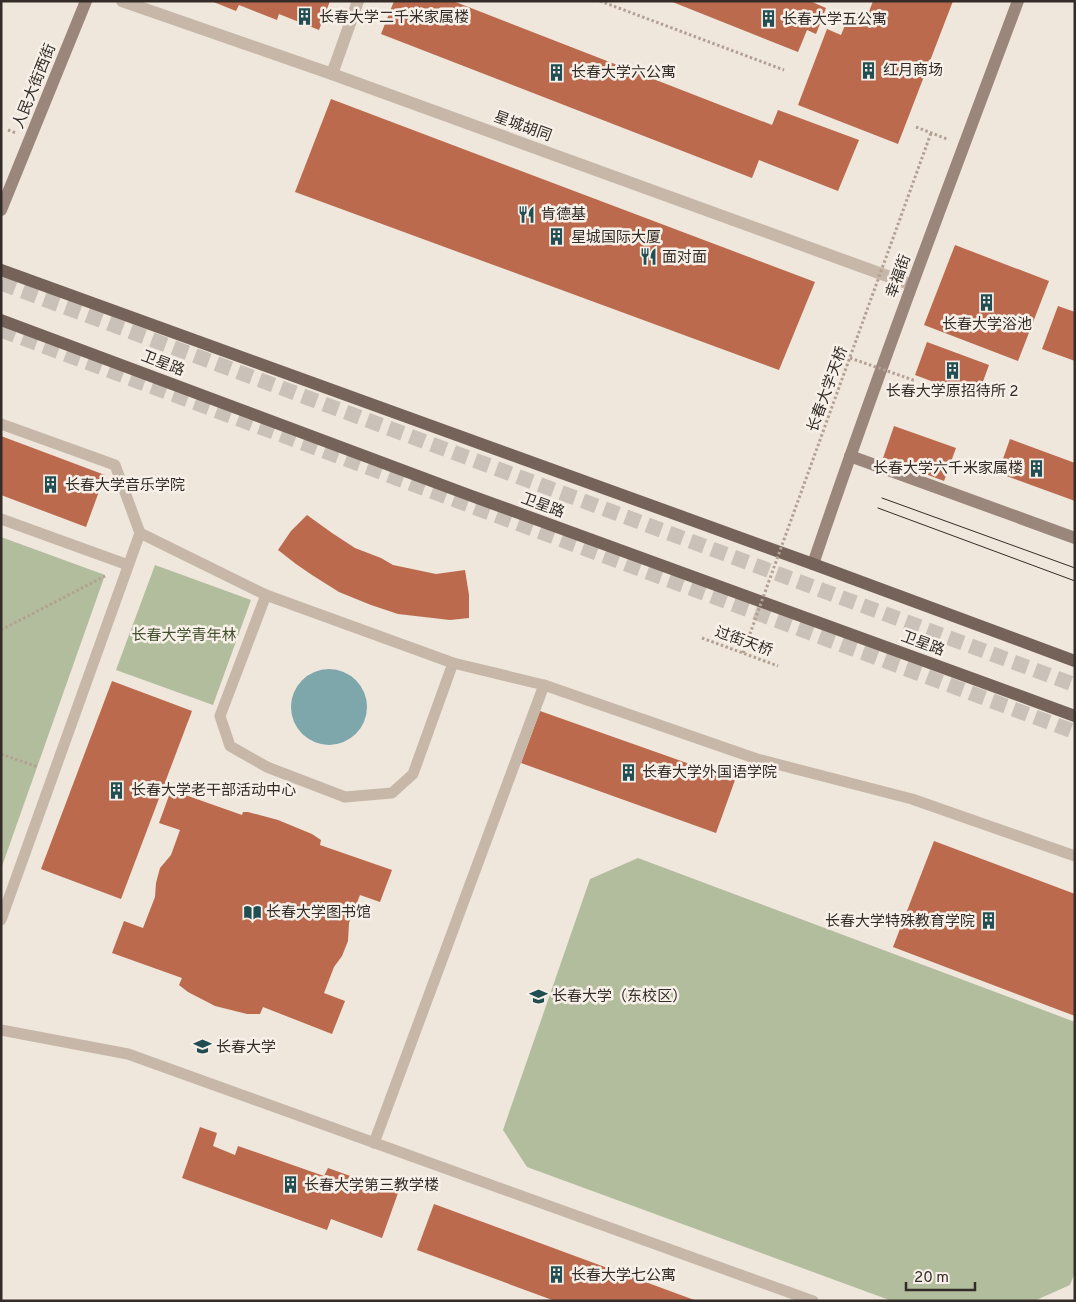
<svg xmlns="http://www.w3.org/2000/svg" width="1076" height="1302" font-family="Overpass,'Noto Sans SC',sans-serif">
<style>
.green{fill:#b2bd9d}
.water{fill:#7da7aa}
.building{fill:#bb6a4e}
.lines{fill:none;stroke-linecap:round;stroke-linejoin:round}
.highway-tunnel{stroke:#cac1b8;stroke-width:15;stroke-dasharray:15 8;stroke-linecap:butt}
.path{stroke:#b2a193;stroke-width:3;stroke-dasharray:2.5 2.5;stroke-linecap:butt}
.lane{stroke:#c6b7a9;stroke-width:11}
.street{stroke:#c6b7a9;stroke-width:12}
.secondary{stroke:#9a867a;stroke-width:12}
.primary{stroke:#75635a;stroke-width:12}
.tram{stroke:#342c28;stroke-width:1}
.path-bridge{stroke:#b2a193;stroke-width:3;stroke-dasharray:2.5 2.5;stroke-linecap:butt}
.labels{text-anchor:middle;stroke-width:5;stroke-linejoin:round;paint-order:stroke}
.poi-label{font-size:15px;fill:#342c28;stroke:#f7f0e8;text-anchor:start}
.street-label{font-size:15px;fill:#342c28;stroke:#f7f0e8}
.park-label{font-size:15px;fill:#43502e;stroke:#f7f0e8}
</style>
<rect width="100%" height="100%" fill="#efe6dc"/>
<g class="green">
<polygon points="1,537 105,575 1,869"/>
<polygon points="155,565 251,600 213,705 116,670"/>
<polygon points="638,858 1075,1022 1075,1272 1070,1285 1034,1301 892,1301 527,1167 503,1130 590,879"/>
</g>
<circle class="water" cx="329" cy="707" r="38"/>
<g class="building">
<polygon points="211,1 330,1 319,30 279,14 277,20 239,5 236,11"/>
<polygon points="394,1 453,1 772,125 778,110 859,140 838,191 759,160 752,178 381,34"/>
<polygon points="670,1 810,1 826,8 816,34 807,30 798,52"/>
<polygon points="873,1 953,1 898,144 798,105 827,29 841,35 851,11 867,17"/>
<polygon points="331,99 815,282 779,370 295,192"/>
<polygon points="955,245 1049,281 1018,361 924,325"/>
<polygon points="1058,306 1075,312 1075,361 1042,349"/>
<polygon points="927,342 989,365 977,398 915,375"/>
<polygon points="894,426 956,448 944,481 883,458"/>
<polygon points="1,436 105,475 86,527 1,495"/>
<polygon points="1010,439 1075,463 1075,501 998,473"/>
<polygon points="307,515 332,533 355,548 381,558 393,565 436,574 465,570 469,595 469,618 450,620 398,614 371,605 339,592 312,575 296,564 278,550 291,531"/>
<polygon points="112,681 192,711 121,899 41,869"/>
<polygon points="540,711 735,780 716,833 521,763"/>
<polygon points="171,790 242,815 243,812 248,812 278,820 312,834 321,840 320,845 392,870 380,902 360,895 349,923 348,941 342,956 334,967 324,993 345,1001 332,1034 263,1007 260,1014 247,1014 215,1006 188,992 179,985 182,978 112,953 124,921 143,928 155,897 156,883 160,868 171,855 180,830 159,823"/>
<polygon points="934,841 1075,894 1075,1016 893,947"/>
<polygon points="200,1127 217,1133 213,1146 235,1155 238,1146 324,1176 328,1168 398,1193 382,1238 331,1219 327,1230 182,1178"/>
<polygon points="434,1204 697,1301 555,1301 417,1250"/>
</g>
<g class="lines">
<g class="highway-tunnel">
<polyline points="1,283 1075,685"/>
<polyline points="1,330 1075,732"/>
</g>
<g class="path">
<polyline points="600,1 784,70"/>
<polyline points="916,127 947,139"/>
<polyline points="8,130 16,133"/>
<polyline points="1,630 105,576"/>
<polyline points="702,638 778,666"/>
<polyline points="1,754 38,767"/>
</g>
<g class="lane">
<polyline points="1,424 115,465 140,533"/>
<polyline points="1,519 128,565"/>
<polyline points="266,595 220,716 230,746 267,767 345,797 392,793 413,774 453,663"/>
<polyline points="1,920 140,533 266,595 453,663 544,685 757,759 912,799 1075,856"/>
<polyline points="1,1030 128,1054 813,1301"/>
<polyline points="374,1143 544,685"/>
</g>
<g class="street">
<polyline points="122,1 332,74 912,285"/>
<polyline points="332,74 358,1"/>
</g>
<g class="secondary">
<polyline points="1,210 86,1"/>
<polyline points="850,456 1075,538"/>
<path d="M813,564C877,375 948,188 1018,1"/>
</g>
<g class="primary">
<polyline points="1,270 813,564 1075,661"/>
<polyline points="1,320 469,495 1075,716"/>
</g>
<g class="tram">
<polyline points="882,498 1075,568"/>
<polyline points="878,508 1075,581"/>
</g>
<g class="path-bridge">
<polyline points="850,358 916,381"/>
<polyline points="743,653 931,133"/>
</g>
</g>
<defs>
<symbol id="building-bare" viewBox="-9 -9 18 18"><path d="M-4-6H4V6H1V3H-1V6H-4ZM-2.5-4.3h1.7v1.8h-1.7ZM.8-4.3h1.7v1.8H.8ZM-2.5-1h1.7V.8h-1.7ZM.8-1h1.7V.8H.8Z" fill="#214e52" stroke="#f7f0e8" stroke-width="2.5" paint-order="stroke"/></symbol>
<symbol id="restaurant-bare" viewBox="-9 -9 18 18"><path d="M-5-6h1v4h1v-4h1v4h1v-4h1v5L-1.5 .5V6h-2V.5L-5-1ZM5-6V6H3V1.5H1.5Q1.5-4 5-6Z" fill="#214e52" stroke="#f7f0e8" stroke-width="2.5" paint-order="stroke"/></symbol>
<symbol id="library-bare" viewBox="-9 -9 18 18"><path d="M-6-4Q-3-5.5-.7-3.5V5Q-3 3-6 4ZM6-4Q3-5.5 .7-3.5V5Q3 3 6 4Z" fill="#214e52" stroke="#f7f0e8" stroke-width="2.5" paint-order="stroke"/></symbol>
<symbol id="university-bare" viewBox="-9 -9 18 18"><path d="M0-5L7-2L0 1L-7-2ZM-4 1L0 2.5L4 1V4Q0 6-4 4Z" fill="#214e52" stroke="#f7f0e8" stroke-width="2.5" paint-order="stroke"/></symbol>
</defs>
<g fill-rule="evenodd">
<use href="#building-bare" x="292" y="4" width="25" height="25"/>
<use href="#building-bare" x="756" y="6" width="25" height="25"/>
<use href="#building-bare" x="856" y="58" width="25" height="25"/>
<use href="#building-bare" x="544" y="60" width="25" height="25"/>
<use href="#restaurant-bare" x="514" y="202" width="25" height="25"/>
<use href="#building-bare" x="544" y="224" width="25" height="25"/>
<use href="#restaurant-bare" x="636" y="244" width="25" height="25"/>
<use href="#building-bare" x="974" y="290" width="25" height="25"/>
<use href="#building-bare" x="940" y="358" width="25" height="25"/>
<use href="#building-bare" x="1024" y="456" width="25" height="25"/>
<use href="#building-bare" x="38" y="472" width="25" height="25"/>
<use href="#building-bare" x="616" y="760" width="25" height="25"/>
<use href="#building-bare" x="104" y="778" width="25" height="25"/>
<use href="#library-bare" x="240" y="900" width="25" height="25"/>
<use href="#building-bare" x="976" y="908" width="25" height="25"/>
<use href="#university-bare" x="526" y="984" width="25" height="25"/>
<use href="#university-bare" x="190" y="1034" width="25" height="25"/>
<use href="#building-bare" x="278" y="1172" width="25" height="25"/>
<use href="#building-bare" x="544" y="1262" width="25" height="25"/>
</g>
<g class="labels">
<g class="poi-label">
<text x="319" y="22">长春大学二千米家属楼</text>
<text x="782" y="24">长春大学五公寓</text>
<text x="883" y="75">红月商场</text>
<text x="571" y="77">长春大学六公寓</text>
<text x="541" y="219">肯德基</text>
<text x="571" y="242">星城国际大厦</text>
<text x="662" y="262">面对面</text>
<text x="987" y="329" text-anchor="middle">长春大学浴池</text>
<text x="952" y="396" text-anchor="middle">长春大学原招待所 2</text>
<text x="1023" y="473" text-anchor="end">长春大学六千米家属楼</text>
<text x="65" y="490">长春大学音乐学院</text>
<text x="642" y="777">长春大学外国语学院</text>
<text x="131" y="795">长春大学老干部活动中心</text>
<text x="266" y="917">长春大学图书馆</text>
<text x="975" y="926" text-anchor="end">长春大学特殊教育学院</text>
<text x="552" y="1001">长春大学（东校区）</text>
<text x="216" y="1052">长春大学</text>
<text x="304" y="1190">长春大学第三教学楼</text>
<text x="571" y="1280">长春大学七公寓</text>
</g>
<g class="street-label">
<text transform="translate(34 86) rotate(-68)" y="5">人民大街西街</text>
<text transform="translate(523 126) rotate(20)" y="5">星城胡同</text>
<text transform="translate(898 276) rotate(-70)" y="5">幸福街</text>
<text transform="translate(163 363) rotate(21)" y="5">卫星路</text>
<text transform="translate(827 389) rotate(-70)" y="5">长春大学天桥</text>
<text transform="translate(543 505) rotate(20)" y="5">卫星路</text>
<text transform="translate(744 641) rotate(20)" y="5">过街天桥</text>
<text transform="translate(923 643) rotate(20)" y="5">卫星路</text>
</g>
<g class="park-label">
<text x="184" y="640">长春大学青年林</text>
</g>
</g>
<rect width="1076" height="1302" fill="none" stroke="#342c28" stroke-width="5"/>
<path d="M906 1282v8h69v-8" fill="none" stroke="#342c28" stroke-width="2.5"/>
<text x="914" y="1282" font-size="15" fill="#342c28" stroke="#f7f0e8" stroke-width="4" paint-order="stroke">20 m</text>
</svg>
